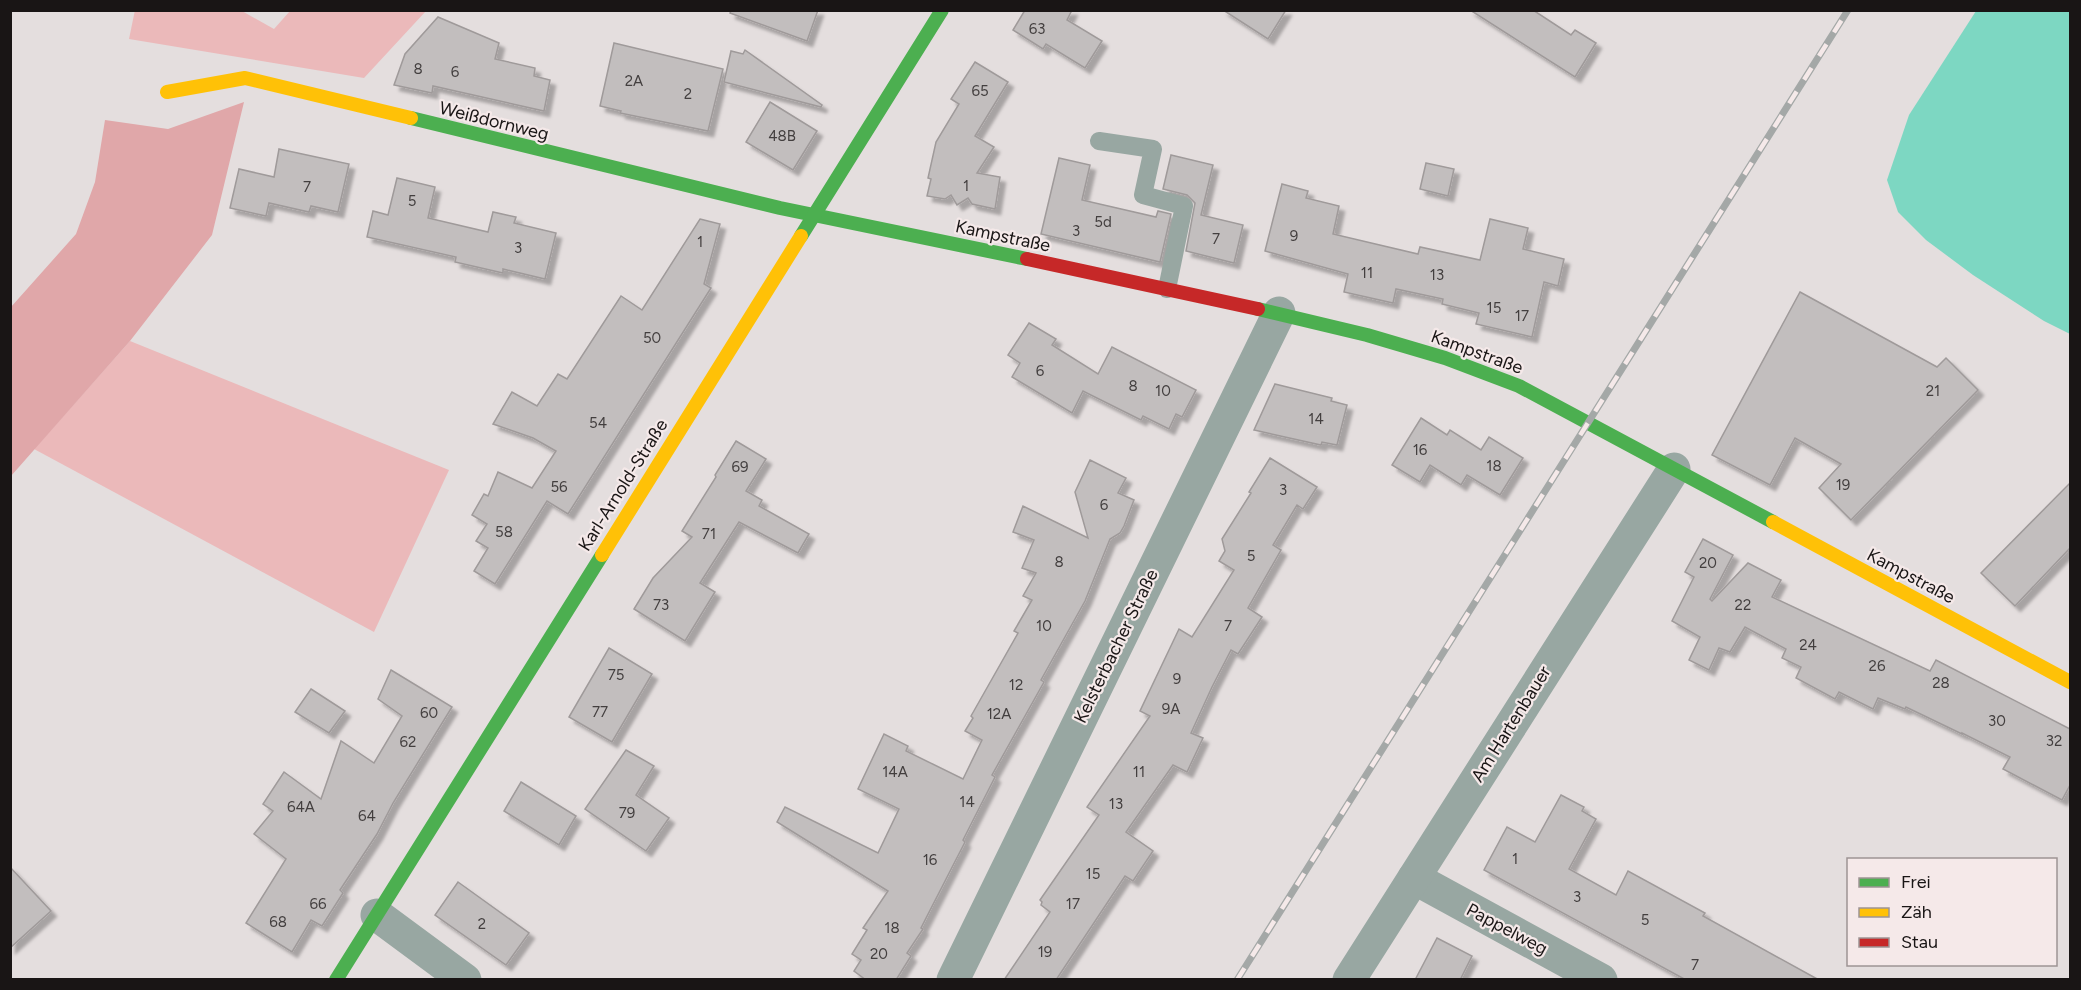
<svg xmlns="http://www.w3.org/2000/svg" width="2081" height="990" font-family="Figtree,sans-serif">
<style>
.green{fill:#ebb9ba}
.forest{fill:#e0a7a9}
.water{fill:#7dd7c2}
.building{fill:#c2bebe;stroke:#9f9a9a;stroke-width:1.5;filter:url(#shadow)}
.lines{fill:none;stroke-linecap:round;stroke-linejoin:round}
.lane{stroke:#98a7a2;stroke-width:18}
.street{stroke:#98a7a2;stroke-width:33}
.fast{stroke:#4caf50;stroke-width:14}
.slow{stroke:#ffc107;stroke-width:14}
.jam{stroke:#c62828;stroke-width:14}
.rail-casing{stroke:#a4a8a7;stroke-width:7}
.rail{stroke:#f5e9e9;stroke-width:4.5;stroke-dasharray:14;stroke-linecap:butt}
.labels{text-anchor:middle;stroke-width:4.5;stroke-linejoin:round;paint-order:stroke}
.number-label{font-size:15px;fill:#433f3f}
.street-label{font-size:18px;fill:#191515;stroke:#f5e9e9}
</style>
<defs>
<filter id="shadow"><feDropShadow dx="5.5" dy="5.5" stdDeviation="1.5" flood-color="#0004"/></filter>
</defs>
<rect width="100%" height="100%" fill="#e4dede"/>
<g class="green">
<polygon points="135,10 242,11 274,29 290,11 426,11 364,78 129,39"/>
<polygon points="130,341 449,470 374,632 34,449"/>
</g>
<polygon class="forest" points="244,102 212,235 130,341 11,476 11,307 76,234 95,182 105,120 168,129"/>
<polygon class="water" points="1976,11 2070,11 2070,334 2044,321 1973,275 1926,240 1898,212 1887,180 1909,115"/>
<g class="building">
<polygon points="731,10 818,10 807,41 730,13"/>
<polygon points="1025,10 1072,10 1067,20 1102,41 1085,68 1046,44 1043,49 1013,30"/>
<polygon points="1223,10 1286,10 1268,39"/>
<polygon points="1470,10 1533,10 1571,35 1575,30 1596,43 1575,77"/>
<polygon points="438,17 499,43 495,59 535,68 534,76 550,80 544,111 433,86 432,93 394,85 405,54"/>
<polygon points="614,43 723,69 708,131 620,113 621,111 600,106"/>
<polygon points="745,50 822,105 821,107 724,82 731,51 743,54"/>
<polygon points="975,62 1008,82 975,136 994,147 977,173 1000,177 995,209 972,204 968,198 957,205 951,195 945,199 927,196 931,179 928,178 936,142 959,104 951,99"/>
<polygon points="770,102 817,131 793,170 746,142"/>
<polygon points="279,149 349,164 338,212 311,206 309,212 269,203 266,216 230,208 239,169 274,177"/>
<polygon points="1171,155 1213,165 1201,215 1243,225 1234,263 1186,251 1195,203 1187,195 1163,189"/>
<polygon points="1059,158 1090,165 1082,200 1156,217 1158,211 1171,214 1160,262 1041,234"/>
<polygon points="1426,163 1454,169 1448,196 1420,189"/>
<polygon points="397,178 435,187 428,218 488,232 493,212 516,217 514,223 556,233 545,279 503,269 503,273 455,262 456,257 367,237 373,211 388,215"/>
<polygon points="1282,184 1308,191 1306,198 1339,206 1333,234 1418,254 1420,247 1480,260 1490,219 1528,228 1523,249 1564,259 1558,286 1544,282 1532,337 1476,324 1479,313 1442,304 1443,299 1396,289 1393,303 1344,292 1348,274 1265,251"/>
<polygon points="700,219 720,224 704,284 711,288 568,514 547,501 495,584 474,571 488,548 476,541 487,524 472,515 484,494 488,496 498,472 532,488 556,451 533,438 493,424 512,392 537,406 558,374 567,379 621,296 642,310"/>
<polygon points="1800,292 1937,367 1946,358 1978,390 1851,520 1819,488 1841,464 1795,438 1770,485 1712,455"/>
<polygon points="1029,323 1056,339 1052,345 1098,374 1112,347 1196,390 1182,417 1176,414 1169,429 1143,416 1141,420 1083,391 1072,413 1012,377 1020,363 1008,355"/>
<polygon points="1275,384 1332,398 1331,401 1347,405 1337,445 1322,442 1321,445 1254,430"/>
<polygon points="1421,418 1447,435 1450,430 1481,450 1489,437 1523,458 1500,495 1467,475 1461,485 1430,465 1420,482 1392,465"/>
<polygon points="736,441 766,459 746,491 762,500 759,506 809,534 798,553 739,522 700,583 715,592 685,641 634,609 653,578 692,537 682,531 716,477 715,475"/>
<polygon points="1270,458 1317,487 1303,509 1297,505 1273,545 1281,550 1248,608 1262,617 1238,654 1231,650 1212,687 1191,733 1203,738 1187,772 1173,765 1126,832 1153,851 1133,881 1125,876 1056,980 1004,980 1050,912 1041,905 1042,902 1040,900 1099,815 1087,807 1150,716 1140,711 1179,629 1192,637 1234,570 1219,561 1225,551 1222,539 1251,493 1249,492"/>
<polygon points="1090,460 1126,478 1118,493 1134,500 1124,526 1120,533 1110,539 1085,601 1041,680 1044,682 992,775 995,777 963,840 965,842 921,928 923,929 907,953 911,956 896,980 866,980 854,971 861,960 852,954 867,930 863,928 888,891 777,822 785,807 878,853 899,809 858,789 884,734 908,746 906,751 963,779 982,740 965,731 973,718 971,716 1018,633 1014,631 1032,600 1023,596 1036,573 1022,568 1034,540 1013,532 1023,506 1088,538 1075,492"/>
<polygon points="2070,483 2070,548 2015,606 1981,573"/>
<polygon points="1703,539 1733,555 1710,599 1712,601 1748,563 1781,580 1772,597 1930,671 1936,660 2070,729 2070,785 2062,800 2003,769 2010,757 1962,733 1962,734 1906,707 1905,709 1878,698 1873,709 1839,692 1835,699 1796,678 1801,667 1782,658 1786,649 1745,627 1730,652 1719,648 1709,670 1689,660 1700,637 1672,621 1694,577 1685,572"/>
<polygon points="609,648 652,674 612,742 569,717"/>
<polygon points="391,670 452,707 393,803 377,834 340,890 343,893 322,926 311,920 292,952 246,923 286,859 254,834 273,811 263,804 284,772 321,799 341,741 374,763 402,716 378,699"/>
<polygon points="311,689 345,711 329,733 295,712"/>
<polygon points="626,750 654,766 636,795 669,818 646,851 585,809"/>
<polygon points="521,782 576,816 559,845 504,811"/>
<polygon points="1561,795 1584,807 1582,811 1596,819 1569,869 1616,895 1628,871 1705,913 1703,916 1819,980 1686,980 1484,870 1507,827 1535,842"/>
<polygon points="10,867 51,911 10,948"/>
<polygon points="458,882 529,933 506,965 435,915"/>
<polygon points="1437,938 1472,956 1460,980 1415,980"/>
</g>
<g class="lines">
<polyline class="lane" points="1099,141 1153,149 1143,195 1184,206 1167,289"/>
<g class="street">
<polyline points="1414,878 1601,980"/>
<polyline points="377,915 465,980"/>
<polyline points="953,980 1279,313"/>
<polyline points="1349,980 1674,469"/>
</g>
<g class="fast">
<polyline points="411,118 780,208 1027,259"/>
<polyline points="801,236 942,10"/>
<polyline points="1258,309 1367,335 1445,358 1519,386 1773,522"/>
<polyline points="336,980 602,555"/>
</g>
<g class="slow">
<polyline points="167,92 245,78 411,118"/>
<polyline points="1773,522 2070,682"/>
<polyline points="602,555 801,236"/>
</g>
<polyline class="jam" points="1027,259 1258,309"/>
<defs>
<polyline id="rail" points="1237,980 1848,10"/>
</defs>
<use href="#rail" class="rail-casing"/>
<use href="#rail" class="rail"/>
</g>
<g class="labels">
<g class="number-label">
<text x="1037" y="34">63</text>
<text x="418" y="74">8</text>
<text x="455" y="77">6</text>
<text x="634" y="86">2A</text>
<text x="980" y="96">65</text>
<text x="688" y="99">2</text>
<text x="782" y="141">48B</text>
<text x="966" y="191">1</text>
<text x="307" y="192">7</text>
<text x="412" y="206">5</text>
<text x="1103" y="227">5d</text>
<text x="1076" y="236">3</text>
<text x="1294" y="241">9</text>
<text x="1216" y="244">7</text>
<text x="700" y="247">1</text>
<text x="518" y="253">3</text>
<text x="1367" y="278">11</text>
<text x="1437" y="280">13</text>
<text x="1494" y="313">15</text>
<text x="1522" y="321">17</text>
<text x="652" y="343">50</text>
<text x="1040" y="376">6</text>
<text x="1133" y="391">8</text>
<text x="1163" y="396">10</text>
<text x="1933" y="396">21</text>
<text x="1316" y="424">14</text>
<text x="598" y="428">54</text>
<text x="1420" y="455">16</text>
<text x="1494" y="471">18</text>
<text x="740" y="472">69</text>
<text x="1843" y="490">19</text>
<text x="559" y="492">56</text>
<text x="1283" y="495">3</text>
<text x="1104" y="510">6</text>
<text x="504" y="537">58</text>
<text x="709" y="539">71</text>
<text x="1251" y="561">5</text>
<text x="1059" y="567">8</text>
<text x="1708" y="568">20</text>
<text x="661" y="610">73</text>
<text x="1743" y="610">22</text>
<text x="1044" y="631">10</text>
<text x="1228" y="631">7</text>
<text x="1808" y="650">24</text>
<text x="1877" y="671">26</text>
<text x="616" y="680">75</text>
<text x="1177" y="684">9</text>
<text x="1941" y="688">28</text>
<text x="1016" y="690">12</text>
<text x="1171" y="714">9A</text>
<text x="600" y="717">77</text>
<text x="429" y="718">60</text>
<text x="999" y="719">12A</text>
<text x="1997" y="726">30</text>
<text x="2054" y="746">32</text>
<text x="408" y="747">62</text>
<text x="895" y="777">14A</text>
<text x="1139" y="777">11</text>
<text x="967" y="807">14</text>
<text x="1116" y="809">13</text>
<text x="301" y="812">64A</text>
<text x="627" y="818">79</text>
<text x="367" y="821">64</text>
<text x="1515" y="864">1</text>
<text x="930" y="865">16</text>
<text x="1093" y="879">15</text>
<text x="1577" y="902">3</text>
<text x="318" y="909">66</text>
<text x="1073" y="909">17</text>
<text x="1645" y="925">5</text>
<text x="278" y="927">68</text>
<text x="482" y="929">2</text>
<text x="892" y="933">18</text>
<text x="1045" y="957">19</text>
<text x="879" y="959">20</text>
<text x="1695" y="970">7</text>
</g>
<g class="street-label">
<text transform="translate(494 121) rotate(14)" y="6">Weißdornweg</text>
<text transform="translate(1003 236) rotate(12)" y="6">Kampstraße</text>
<text transform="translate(1477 352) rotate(20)" y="6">Kampstraße</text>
<text transform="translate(623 485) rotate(-58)" y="6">Karl-Arnold-Straße</text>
<text transform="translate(1911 576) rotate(28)" y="6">Kampstraße</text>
<text transform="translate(1116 646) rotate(-64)" y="6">Kelsterbacher Straße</text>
<text transform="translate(1511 724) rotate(-58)" y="6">Am Hartenbauer</text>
<text transform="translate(1507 929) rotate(28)" y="6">Pappelweg</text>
</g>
</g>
<rect width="2081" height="990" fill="none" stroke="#191515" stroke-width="24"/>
<rect x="1847" y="858" width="210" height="108" fill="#f5e9e9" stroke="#9d9494" stroke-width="1.5"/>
<rect x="1859" y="878" width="30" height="9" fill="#4caf50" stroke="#9d9494" stroke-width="1.5"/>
<text x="1901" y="888" font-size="18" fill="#191515">Frei</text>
<rect x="1859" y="908" width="30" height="9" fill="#ffc107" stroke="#9d9494" stroke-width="1.5"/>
<text x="1901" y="918" font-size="18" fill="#191515">Zäh</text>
<rect x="1859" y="938" width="30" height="9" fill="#c62828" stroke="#9d9494" stroke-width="1.5"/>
<text x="1901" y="948" font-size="18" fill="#191515">Stau</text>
</svg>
